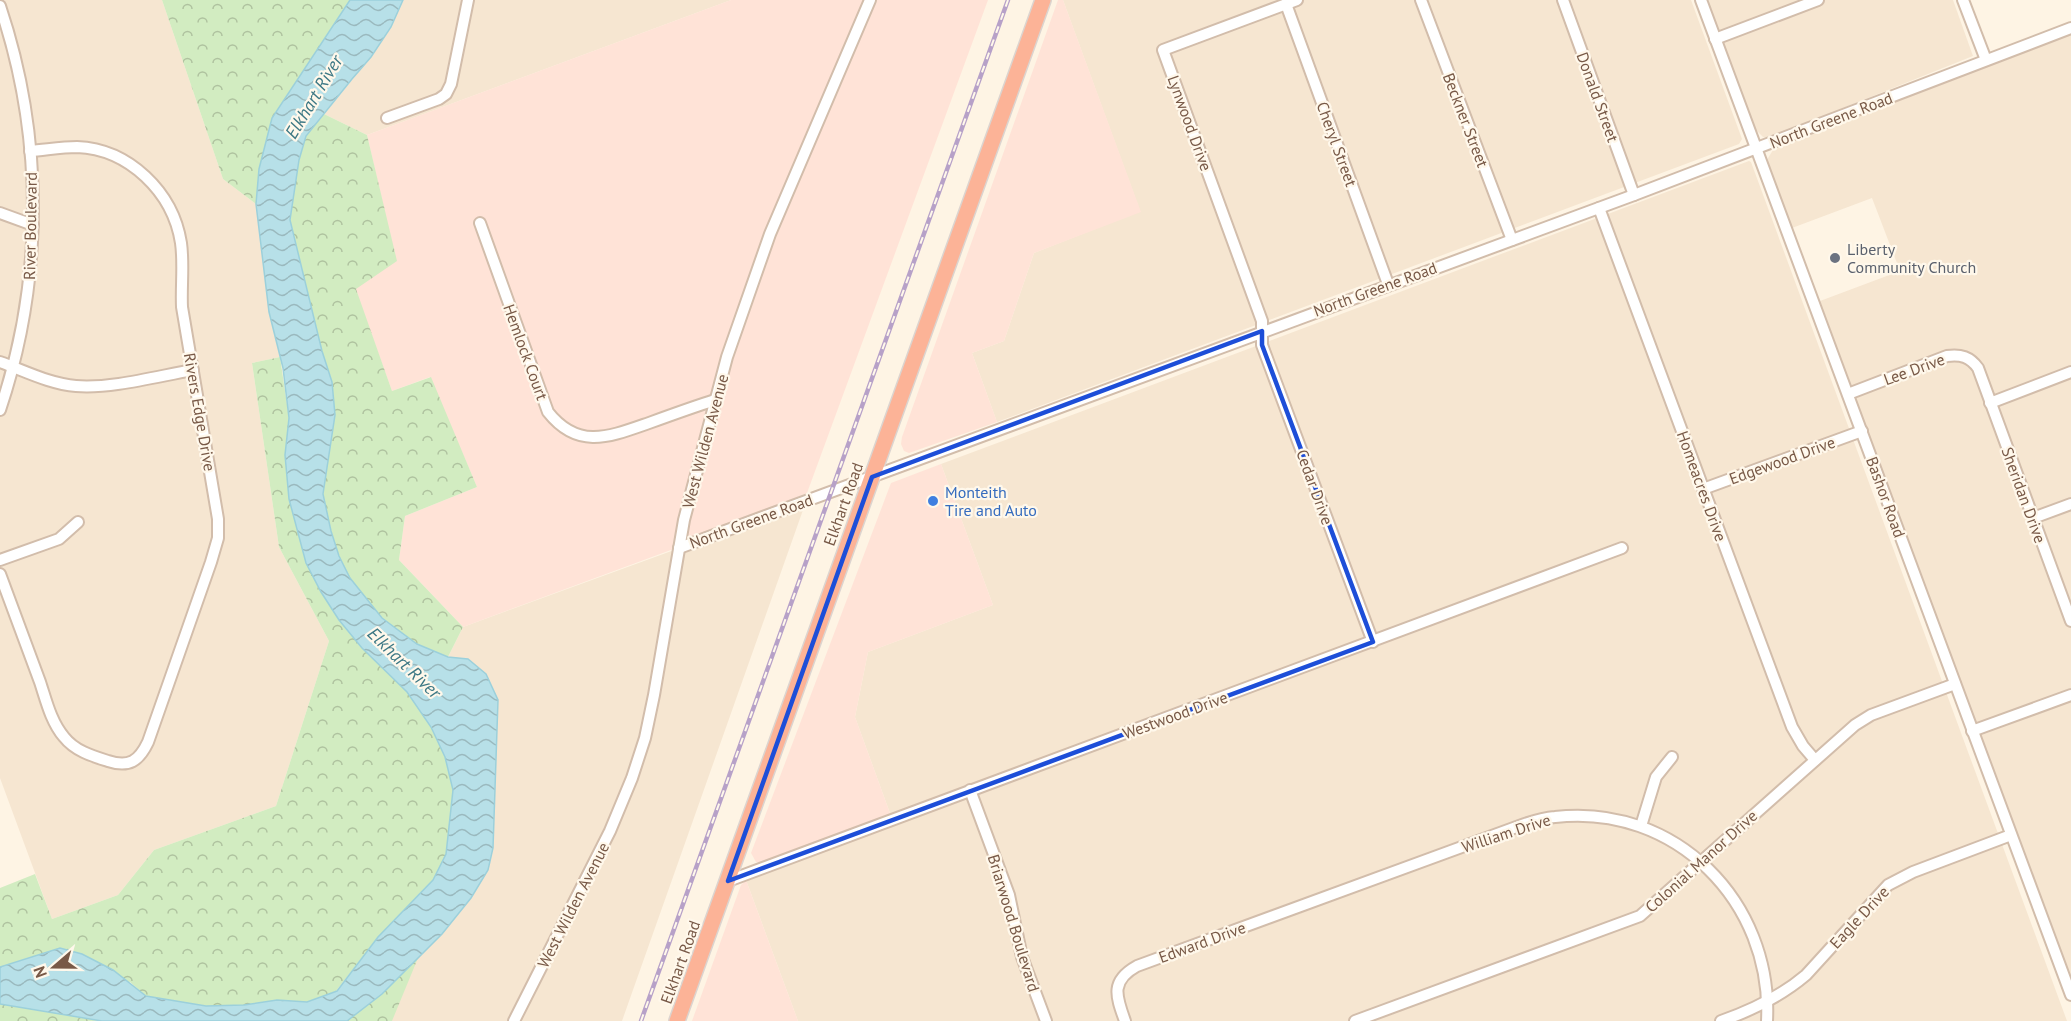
<svg xmlns="http://www.w3.org/2000/svg" width="2071" height="1021" font-family="'PT Sans',sans-serif">
<style>
.residential{fill:#f6e6d1}
.commercial{fill:#ffe3d7}
.forest{fill:url(#forest-crowns)}
.water{fill:url(#water-waves);stroke:#9cd0db;stroke-width:1.5}
.lines{fill:none;stroke-linecap:round;stroke-linejoin:round}
.minor-casing{stroke:#d2bdab;stroke-width:14}
.highway-casing{stroke:#dcd4cf;stroke-width:18}
.minor{stroke:#fff;stroke-width:10}
.highway{stroke:#fcb397;stroke-width:15}
.rail-casing{stroke:#b7a1c8;stroke-width:4.5}
.rail{stroke:#fff8eb;stroke-width:2;stroke-dasharray:7;stroke-linecap:butt}
.marked{fill:none;stroke:#1d4ed8;stroke-width:4.5;stroke-linejoin:round}
.worship-dot{fill:#6b7280;stroke:#fff8eb;stroke-width:2}
.shop-dot{fill:#3f7fe0;stroke:#fff8eb;stroke-width:2}
.labels{text-anchor:middle;stroke-width:4.5;stroke-linejoin:round;paint-order:stroke}
.street-label{font-size:16px;fill:#785947;stroke:#fff8eb}
.worship-label{font-size:16px;fill:#5b616d;stroke:#fff8eb;text-anchor:start}
.shop-label{font-size:16px;fill:#366cbe;stroke:#fff8eb;text-anchor:start}
.water-label{font-size:18px;font-style:italic;fill:#3d7885;stroke:#fff8eb}
</style>
<defs>
<pattern id="forest-crowns" width="20" height="18" patternUnits="userSpaceOnUse" patternTransform="scale(1.5)"><rect width="20" height="18" fill="#d2ecc1"/><path d="M2 6a3 3 0 1 1 6 0M12 15a3 3 0 1 1 6 0" fill="none" stroke="#afc29f"/></pattern>
<pattern id="water-waves" width="16" height="10" patternUnits="userSpaceOnUse" patternTransform="scale(1.5)"><rect width="16" height="10" fill="#b7e0e8"/><path d="M0 5q4-4 8 0t8 0" fill="none" stroke="#9ab9be"/></pattern>
</defs>
<rect width="100%" height="100%" fill="#fef4e4"/>
<g class="residential">
<polygon points="0,0 162,0 223,179 256,204 269,312 280,357 252,363 279,547 329,641 276,806 154,850 118,895 52,919 0,778"/>
<polygon points="403,0 731,0 367,135 324,114 371,57"/>
<polygon points="1063,0 1691,0 1742,139 1739,144 997,422 972,353 1004,341 1034,253 1140,211"/>
<polygon points="1707,0 1953,0 1973,56 1768,138 1763,137 1754,128"/>
<polygon points="2071,32 2071,978 1982,742 1980,729 1973,717 1820,301 1900,271 1872,198 1792,228 1768,166 1768,158 1773,150"/>
<polygon points="1749,161 1751,162 2067,1021 798,1021 746,880 891,816 855,717 868,652 993,605 941,464"/>
<polygon points="803,510 622,1021 519,1021 576,899 508,1021 347,1021 382,994 442,934 471,898 488,870 493,848 498,700 485,674 468,659 448,657 463,627 677,549"/>
</g>
<g class="commercial">
<polygon points="731,0 988,0 807,493 679,547 463,627 399,560 405,516 477,487 430,377 392,391 355,289 396,261 367,135"/>
<polygon points="1058,0 1063,0 1141,212 1034,253 1004,341 972,353 997,422 909,453 904,451 901,444 902,437"/>
<polygon points="941,464 993,605 868,652 855,717 891,816 766,863 756,862 751,853 891,483"/>
<polygon points="746,880 798,1021 692,1021 741,885"/>
</g>
<g class="forest">
<polygon points="162,0 350,0 272,118 259,169 256,204 223,179"/>
<polygon points="324,114 367,135 397,261 356,289 392,391 431,377 477,487 405,516 399,560 463,627 448,657 417,644 382,618 350,578 339,556 331,531 323,494 335,415 332,382 322,351 290,220 299,160 306,136"/>
<polygon points="280,357 289,418 285,455 339,620 362,648 407,692 431,727 445,757 453,790 446,854 433,880 378,937 336,991 307,1002 277,1000 244,1005 206,1006 146,996 130,982 0,967 0,888 35,874 52,919 118,895 154,850 276,806 329,641 279,547 252,363"/>
<polygon points="418,958 392,1021 347,1021 382,994"/>
<polygon points="0,1004 7,1004 102,1021 0,1021"/>
</g>
<polygon class="water" points="350,0 403,0 391,27 371,57 352,79 306,136 299,160 290,220 322,351 332,382 335,415 323,494 331,531 339,556 350,578 382,618 417,644 448,657 468,659 486,674 498,700 493,848 488,870 471,898 442,934 382,994 347,1021 102,1021 0,1004 0,967 60,948 82,954 113,970 146,996 206,1006 244,1005 277,1000 307,1002 337,991 378,937 433,880 446,854 453,790 445,757 431,727 407,692 362,648 339,620 321,592 306,563 289,499 285,455 289,418 283,368 269,312 256,204 259,169 272,118"/>
<g class="lines">
<defs>
<g id="minor">
<polyline points="1297,0 1163,50 1262,321 1262,345 1373,642"/>
<polyline points="1421,0 1512,240"/>
<polyline points="1563,0 1634,195"/>
<polyline points="1701,0 2071,995"/>
<polyline points="1963,0 1986,60"/>
<polyline points="1286,4 1388,284"/>
<path d="M0,6C44,137 44,279 0,410"/>
<polyline points="1715,39 1818,0"/>
<polyline points="387,118 439,99 446,94 451,84 468,0"/>
<polyline points="1599,208 1792,727 1803,746 1815,760"/>
<polyline points="0,213 33,225"/>
<path d="M480,223L548,412C578,450 609,437 649,423C671,415 693,407 715,400"/>
<path d="M0,362C25,371 50,384 76,386C111,389 158,376 193,370"/>
<path d="M1848,394L1947,356C1961,354 1970,357 1978,368L2071,621"/>
<polyline points="1990,403 2071,372"/>
<polyline points="1703,489 1862,431"/>
<polyline points="2033,518 2071,504"/>
<polyline points="679,548 1634,195 2071,28"/>
<polyline points="0,560 59,539 78,522"/>
<path d="M0,574C13,610 27,646 40,682C46,700 51,722 64,737C75,751 92,756 108,761C129,768 139,761 148,742L211,562L218,538V519L182,307C181,286 184,264 181,243C173,192 129,149 77,147C61,147 45,150 30,151"/>
<polyline points="1972,731 2071,695"/>
<polyline points="970,790 1009,895 1022,957 1046,1021"/>
<polyline points="1641,826 1656,777 1672,757"/>
<polyline points="728,881 1622,548"/>
<polyline points="514,1021 610,831 632,778 645,738 654,695 684,520 727,357 770,234 870,0"/>
<path d="M1125,1021C1116,996 1110,981 1137,966L1519,826C1530,822 1543,818 1555,817C1675,803 1773,902 1767,1021"/>
<polyline points="1355,1021 1640,916 1855,725 1871,715 1955,684"/>
<path d="M1721,1021C1753,1010 1780,997 1806,975L1888,885L1913,872L2011,835"/>
</g>
<polyline id="highway" points="677,1021 1043,0"/>
</defs>
<use href="#minor" class="minor-casing"/>
<use href="#highway" class="highway-casing"/>
<use href="#minor" class="minor"/>
<use href="#highway" class="highway"/>
<defs>
<polyline id="rail" points="641,1021 1008,0"/>
</defs>
<use href="#rail" class="rail-casing"/>
<use href="#rail" class="rail"/>
</g>
<path class="marked" d="M1262,331V345L1373,642L728,881L872,477Z"/>
<circle class="worship-dot" cx="1835" cy="258" r="6"/>
<circle class="shop-dot" cx="933" cy="501" r="6"/>
<g class="labels">
<g class="street-label">
<text transform="translate(1598 97) rotate(70)" y="6">Donald Street</text>
<text transform="translate(1466 120) rotate(69)" y="6">Beckner Street</text>
<text transform="translate(1831 120) rotate(-21)" y="6">North Greene Road</text>
<text transform="translate(1190 123) rotate(70)" y="6">Lynwood Drive</text>
<text transform="translate(1337 144) rotate(70)" y="6">Cheryl Street</text>
<text transform="translate(30 226) rotate(-89)" y="6">River Boulevard</text>
<text transform="translate(1375 289) rotate(-20)" y="6">North Greene Road</text>
<text transform="translate(526 352) rotate(70)" y="6">Hemlock Court</text>
<text transform="translate(1914 369) rotate(-20)" y="6">Lee Drive</text>
<text transform="translate(200 412) rotate(80)" y="6">Rivers Edge Drive</text>
<text transform="translate(705 441) rotate(-75)" y="6">West Wilden Avenue</text>
<text transform="translate(1782 460) rotate(-20)" y="6">Edgewood Drive</text>
<text transform="translate(1702 486) rotate(70)" y="6">Homeacres Drive</text>
<text transform="translate(1315 487) rotate(70)" y="6">Cedar Drive</text>
<text transform="translate(2024 495) rotate(70)" y="6">Sheridan Drive</text>
<text transform="translate(1886 497) rotate(70)" y="6">Bashor Road</text>
<text transform="translate(843 504) rotate(-70)" y="6">Elkhart Road</text>
<text transform="translate(751 521) rotate(-20)" y="6">North Greene Road</text>
<text transform="translate(1175 715) rotate(-20)" y="6">Westwood Drive</text>
<text transform="translate(1506 833) rotate(-18)" y="6">William Drive</text>
<text transform="translate(1701 861) rotate(-42)" y="6">Colonial Manor Drive</text>
<text transform="translate(573 905) rotate(-63)" y="6">West Wilden Avenue</text>
<text transform="translate(1859 917) rotate(-47)" y="6">Eagle Drive</text>
<text transform="translate(1014 923) rotate(73)" y="6">Briarwood Boulevard</text>
<text transform="translate(1202 942) rotate(-20)" y="6">Edward Drive</text>
<text transform="translate(680 962) rotate(-70)" y="6">Elkhart Road</text>
</g>
<g class="worship-label">
<text x="1847" y="255">Liberty<tspan x="1847" dy="18">Community Church</tspan></text>
</g>
<g class="shop-label">
<text x="945" y="498">Monteith<tspan x="945" dy="18">Tire and Auto</tspan></text>
</g>
<g class="water-label">
<text transform="translate(314 97) rotate(-59)" y="6">Elkhart River</text>
<text transform="translate(404 663) rotate(44)" y="6">Elkhart River</text>
</g>
</g>
<g transform="translate(54 967) rotate(250)" stroke="#fff8eb" stroke-width="4.5" paint-order="stroke">
<path d="M0-4.5L10 22L0 15L-10 22Z" fill="#785947"/>
<text y="-9" font-size="16" font-weight="bold" text-anchor="middle" fill="#785947">N</text>
</g>
</svg>
